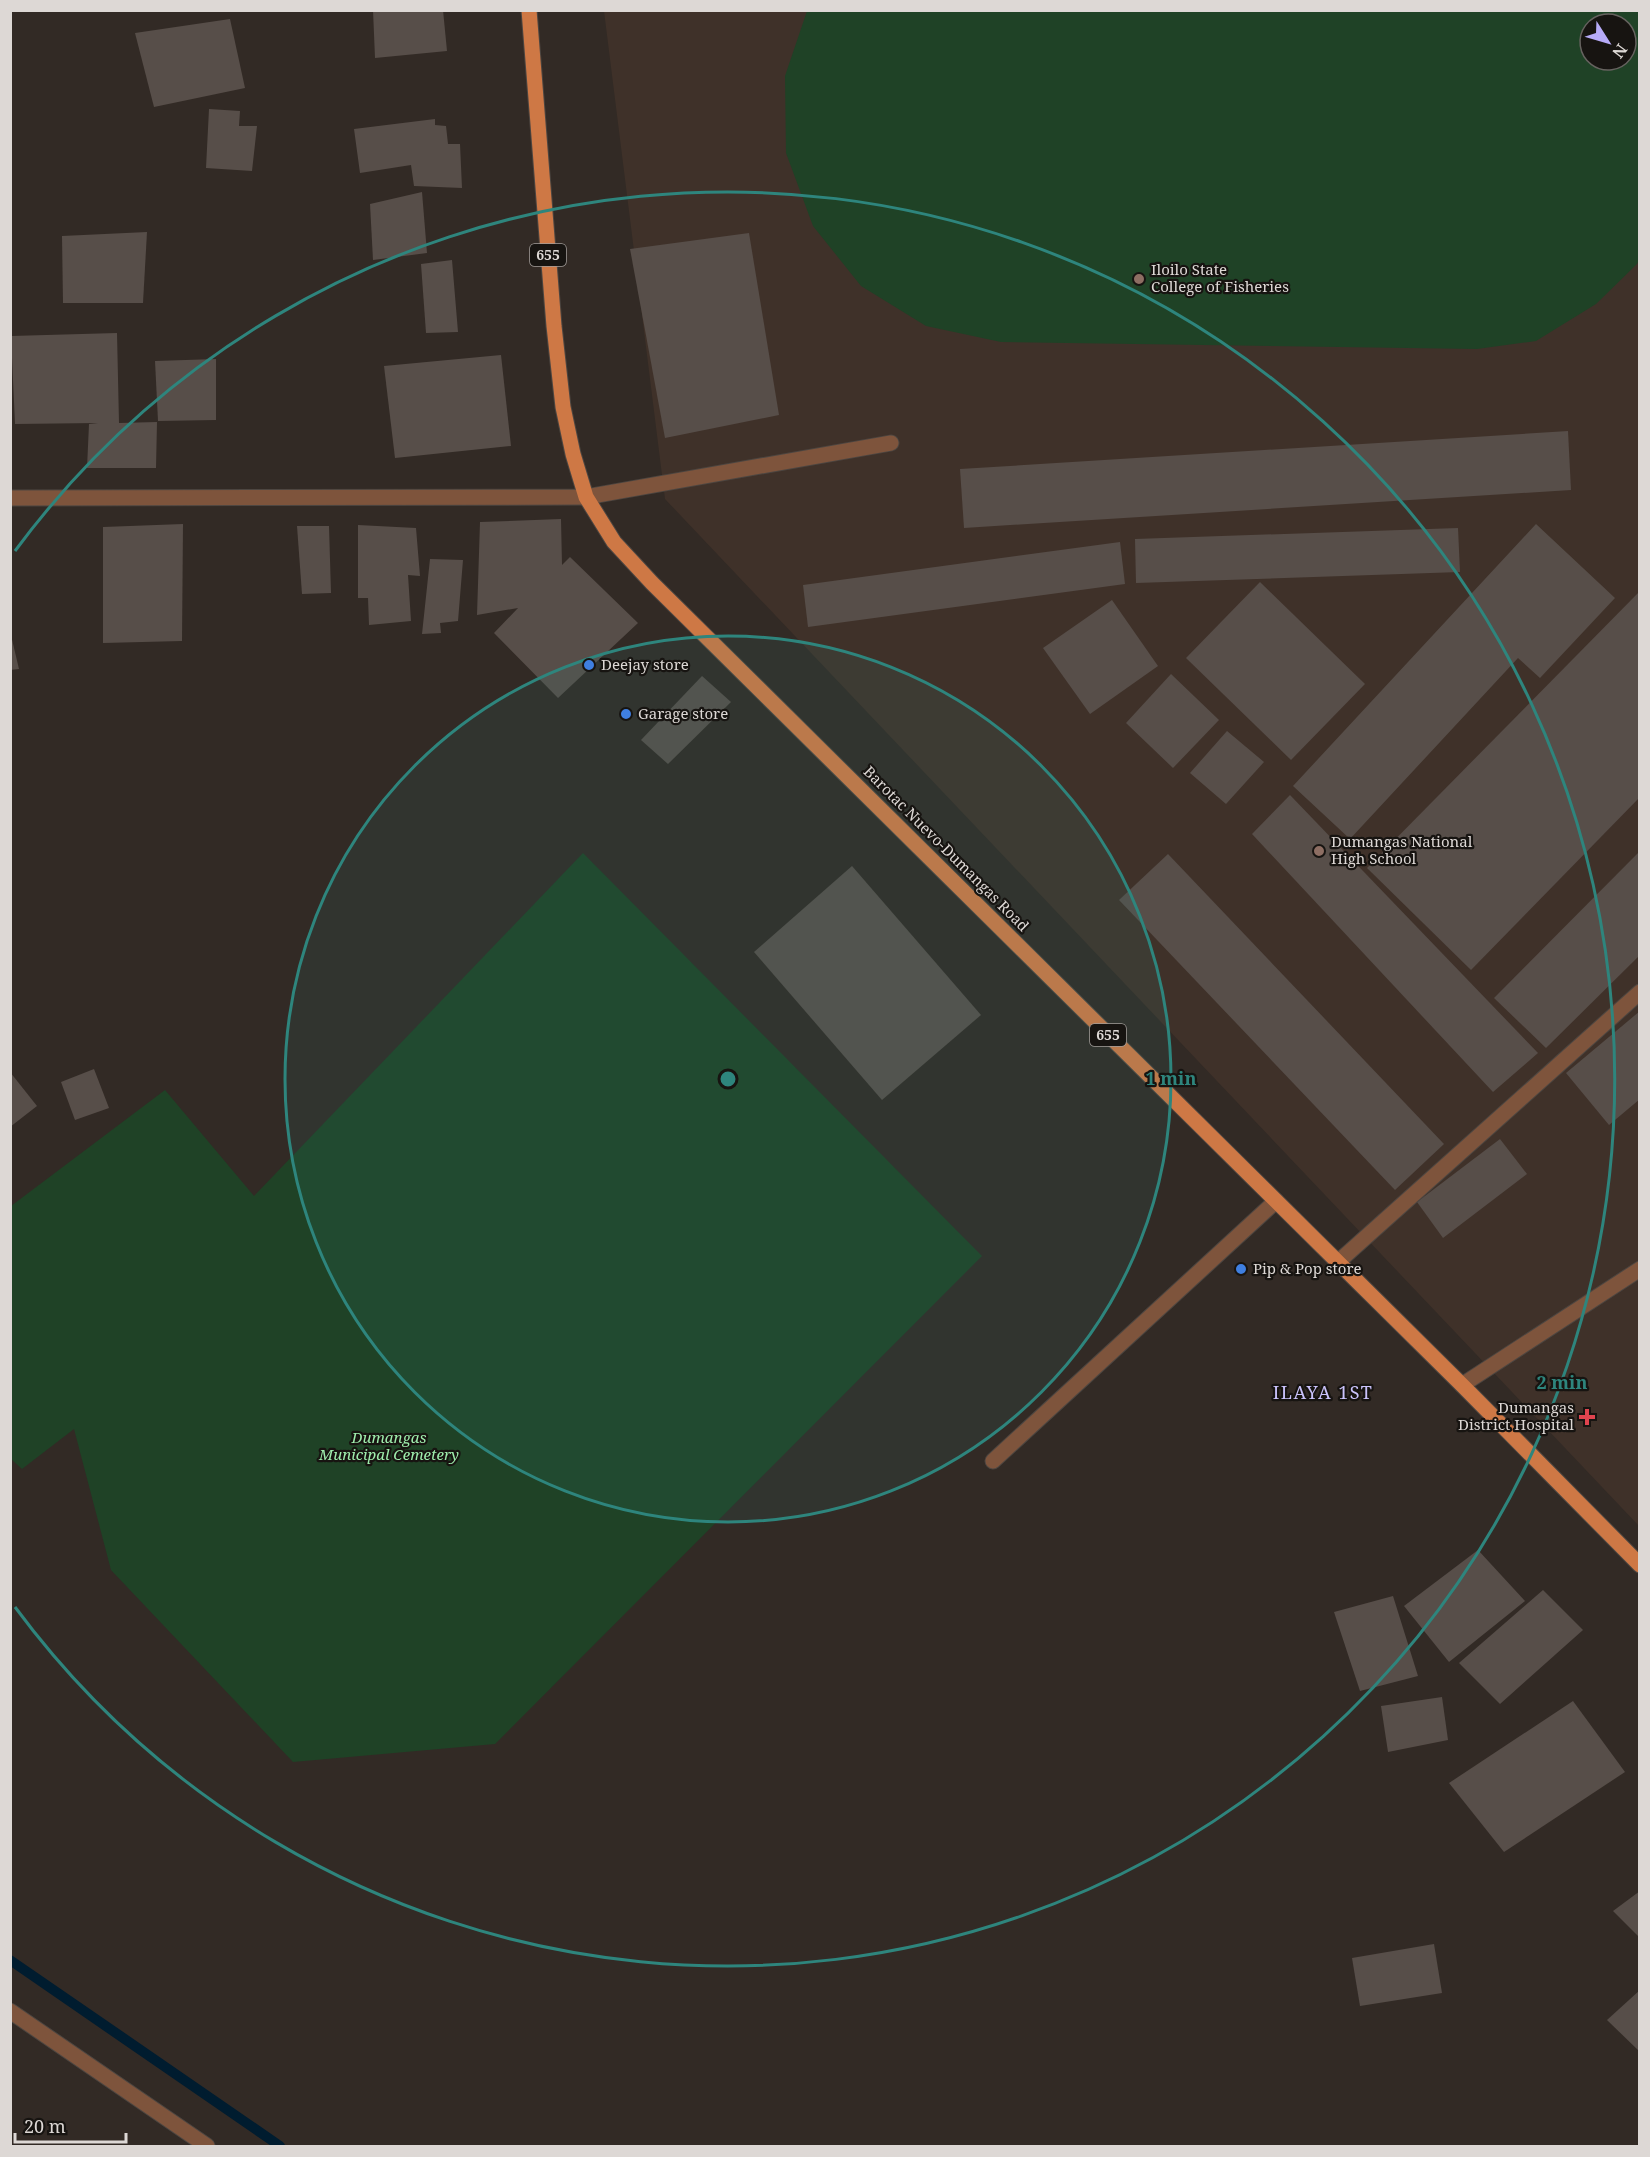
<svg xmlns="http://www.w3.org/2000/svg" width="1650" height="2157" font-family="'Noto Serif',serif">
<style>
.built{fill:#3f3129;fill-rule:evenodd}
.green{fill:#1f4226;fill-rule:evenodd}
.lines{fill:none;stroke-linecap:round;stroke-linejoin:round}
.stream{stroke:#001c2f;stroke-width:10}
.building{fill:#574e49}
.minor-casing{stroke:#4d4641;stroke-width:17}
.major-casing{stroke:#4d4641;stroke-width:17}
.minor{stroke:#7e543c;stroke-width:15}
.major{stroke:#ce7845;stroke-width:15}
.ring{fill:none;stroke:#2e857d;stroke-width:3}
.education-dot{fill:#8d6e63;stroke:#171411;stroke-width:2}
.shop-dot{fill:#3f7fe0;stroke:#171411;stroke-width:2}
.health-dot{fill:#e0444e;stroke:#171411;stroke-width:2}
.labels{text-anchor:middle;stroke-width:4.5;stroke-linejoin:round;paint-order:stroke}
.shield{fill:#171411;stroke:#a29d9a;stroke-width:1.5}
.shield-label{font-size:14px;font-weight:bold;fill:#ddd8d5}
.poi-label{font-size:15px;fill:#ddd8d5;stroke:#171411;text-anchor:start}
.street-label{font-size:15px;fill:#ddd8d5;stroke:#171411}
.park-label{font-size:15px;font-style:italic;fill:#9feead;stroke:#171411}
.quarter-label{font-size:18px;letter-spacing:1.5px;fill:#cac2fb;stroke:#171411}
.centre{fill:#2e857d;stroke:#171411;stroke-width:3}
.ring-label{font-size:18px;text-anchor:middle;font-weight:bold;fill:#2e857d;stroke:#171411;stroke-width:4.5;stroke-linejoin:round;paint-order:stroke}
</style>
<rect width="100%" height="100%" fill="#322a25"/>
<path class="built" d="M604,11H1639V1526L665,499ZM1590,24H1626V60H1590Z"/>
<g class="green">
<path d="M807,11H1639V260L1637,264L1596,304L1536,341L1477,349L1001,342L926,326L861,286L813,226L786,153L785,76ZM1590,24H1626V60H1590Z"/>
<polygon points="583,853 982,1256 495,1744 293,1762 111,1570 74,1429 22,1469 11,1459 11,1206 165,1090 254,1196"/>
</g>
<g class="lines">
<polyline class="stream" points="10,1960 280,2146"/>
</g>
<g class="building">
<polygon points="373,10 443,10 447,51 375,58"/>
<polygon points="230,19 245,88 154,107 135,33"/>
<polygon points="209,109 240,111 239,126 257,126 252,171 206,168"/>
<polygon points="435,119 435,125 446,126 448,144 460,144 462,188 414,186 411,165 360,173 354,129"/>
<polygon points="422,192 427,253 373,260 370,204"/>
<polygon points="147,232 143,303 63,303 62,236"/>
<polygon points="749,233 779,415 665,438 630,249"/>
<polygon points="452,260 458,332 426,333 421,264"/>
<polygon points="117,333 119,423 157,422 156,468 87,468 89,424 98,423 15,424 11,336"/>
<polygon points="501,355 511,446 395,458 384,366"/>
<polygon points="216,359 216,420 158,421 155,361"/>
<polygon points="1568,431 1571,490 964,528 960,469"/>
<polygon points="561,519 562,565 570,557 638,623 558,698 494,633 518,608 477,615 480,522"/>
<polygon points="183,524 182,641 103,643 103,527"/>
<polygon points="1536,524 1615,598 1540,678 1518,658 1350,839 1293,786"/>
<polygon points="358,525 416,528 420,576 408,575 411,621 369,625 368,598 358,598"/>
<polygon points="297,526 329,526 331,593 302,594"/>
<polygon points="1458,528 1460,572 1136,583 1135,539"/>
<polygon points="1120,542 1125,584 808,627 803,585"/>
<polygon points="430,559 463,560 458,621 440,623 441,633 422,634"/>
<polygon points="1260,582 1365,684 1291,760 1186,658"/>
<polygon points="1640,591 1640,797 1471,970 1367,868"/>
<polygon points="1112,600 1158,666 1090,714 1043,648"/>
<polygon points="10,631 19,669 10,670"/>
<polygon points="1171,674 1219,720 1173,768 1126,723"/>
<polygon points="702,676 731,702 668,764 641,740"/>
<polygon points="1227,731 1264,762 1226,804 1190,773"/>
<polygon points="1290,795 1538,1053 1493,1092 1252,834"/>
<polygon points="1640,851 1640,955 1546,1048 1494,998"/>
<polygon points="1168,854 1444,1144 1395,1190 1119,900"/>
<polygon points="852,866 981,1015 882,1100 754,952"/>
<polygon points="1640,1011 1640,1099 1609,1125 1566,1073"/>
<polygon points="94,1069 109,1108 75,1120 61,1082"/>
<polygon points="10,1072 37,1106 10,1127"/>
<polygon points="1500,1139 1527,1174 1443,1238 1417,1202"/>
<polygon points="1478,1550 1525,1601 1449,1662 1404,1606"/>
<polygon points="1543,1590 1583,1630 1500,1704 1459,1663"/>
<polygon points="1393,1596 1418,1676 1360,1691 1334,1612"/>
<polygon points="1442,1697 1448,1740 1388,1752 1381,1706"/>
<polygon points="1573,1701 1625,1772 1504,1852 1449,1783"/>
<polygon points="1640,1891 1640,1938 1613,1911"/>
<polygon points="1434,1944 1442,1993 1360,2006 1352,1958"/>
<polygon points="1640,1990 1640,2052 1607,2020"/>
</g>
<g class="lines">
<defs>
<g id="minor">
<polyline points="10,498 586,497 891,443"/>
<polyline points="1338,1262 1640,992"/>
<polyline points="1462,1385 1640,1269"/>
<polyline points="993,1461 1276,1201"/>
<polyline points="10,2011 207,2146"/>
</g>
<polyline id="major" points="529,10 554,326 563,407 573,454 586,497 614,542 652,583 1462,1385 1640,1565"/>
</defs>
<use href="#minor" class="minor-casing"/>
<use href="#major" class="major-casing"/>
<use href="#minor" class="minor"/>
<use href="#major" class="major"/>
</g>
<circle cx="728" cy="1079" r="443" fill="#2e857d" fill-opacity=".12"/>
<g class="ring">
<circle cx="728" cy="1079" r="443"/>
<path d="M15 551A887 887 0 1 1 15 1607"/>
</g>
<g class="education-dot">
<circle cx="1139" cy="279" r="6"/>
<circle cx="1319" cy="851" r="6"/>
</g>
<g class="shop-dot">
<circle cx="589" cy="665" r="6"/>
<circle cx="626" cy="714" r="6"/>
<circle cx="1241" cy="1269" r="6"/>
</g>
<path class="health-dot" d="M1584 1408h6v6h6v6h-6v6h-6v-6h-6v-6h6z"/>
<g class="labels">
<g class="shield">
<rect x="530" y="244" width="36" height="22" rx="4.5"/>
<rect x="1090" y="1024" width="36" height="22" rx="4.5"/>
</g>
<g class="shield-label">
<text x="548" y="260">655</text>
<text x="1108" y="1040">655</text>
</g>
<g class="poi-label">
<text x="1151" y="275">Iloilo State<tspan x="1151" dy="17">College of Fisheries</tspan></text>
<text x="601" y="670">Deejay store</text>
<text x="638" y="719">Garage store</text>
<text x="1331" y="847">Dumangas National<tspan x="1331" dy="17">High School</tspan></text>
<text x="1253" y="1274">Pip &amp; Pop store</text>
<text x="1574" y="1413" text-anchor="end">Dumangas<tspan x="1574" dy="17">District Hospital</tspan></text>
</g>
<g class="street-label">
<text transform="translate(946 849) rotate(45)" y="5">Barotac Nuevo-Dumangas Road</text>
</g>
<g class="park-label">
<text x="389" y="1443">Dumangas<tspan x="389" dy="17">Municipal Cemetery</tspan></text>
</g>
<g class="quarter-label">
<text x="1323" y="1399">ILAYA 1ST</text>
</g>
</g>
<circle cx="728" cy="1079" r="9" class="centre"/>
<g class="ring-label">
<text x="1171" y="1085">1 min</text>
<text x="1562" y="1389">2 min</text>
</g>
<rect width="1650" height="2157" fill="none" stroke="#ddd8d5" stroke-width="24"/>
<g transform="translate(1608 42) rotate(127)"><circle r="28" fill="#171411" stroke="#66625f" stroke-width="1.5"/>
<path d="M0-4.5L10 22L0 15L-10 22Z" fill="#b7abf8"/>
<text y="-9" font-size="16" font-weight="bold" text-anchor="middle" fill="#ddd8d5">N</text>
</g>
<path d="M15 2133v9h111v-9" fill="none" stroke="#ddd8d5" stroke-width="3"/>
<text x="24" y="2133" font-size="18" fill="#ddd8d5" stroke="#171411" stroke-width="4.5" paint-order="stroke">20 m</text>
</svg>
